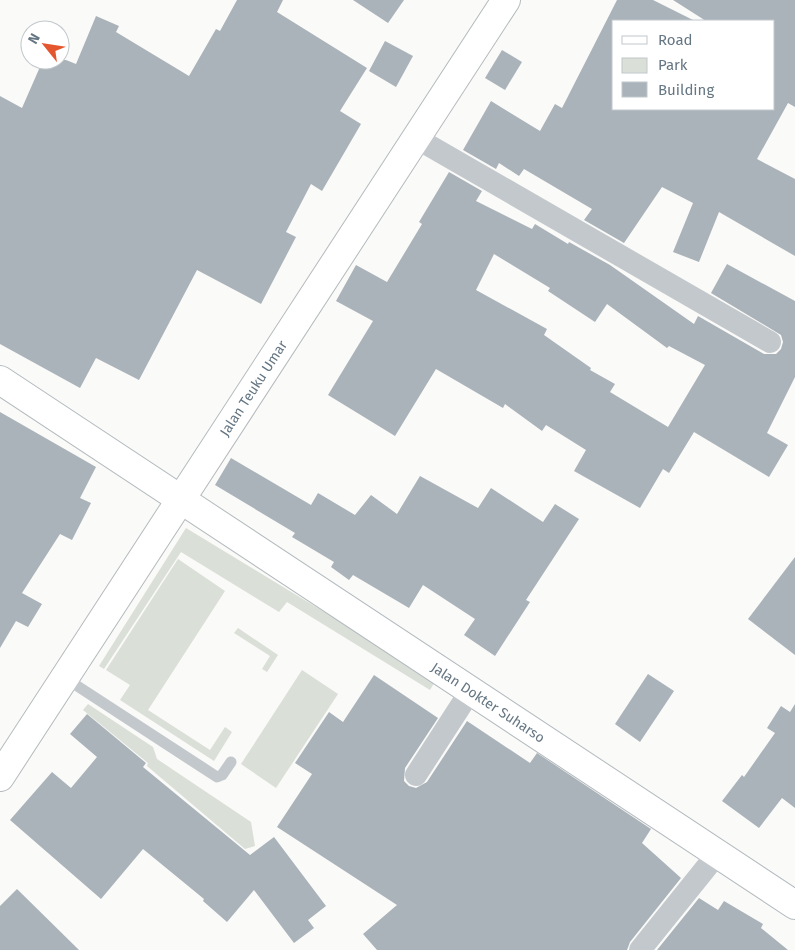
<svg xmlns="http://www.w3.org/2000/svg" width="795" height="950" font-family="'Fira Sans',sans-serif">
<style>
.green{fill:#dadfd7}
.building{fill:#aab3b9;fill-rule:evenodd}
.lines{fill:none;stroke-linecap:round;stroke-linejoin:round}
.secondary-casing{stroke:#b3babf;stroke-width:30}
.primary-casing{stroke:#b5babe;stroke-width:30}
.lane{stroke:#c3c8cc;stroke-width:11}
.street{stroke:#c3c8cc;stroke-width:22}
.secondary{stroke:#fff;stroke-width:28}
.primary{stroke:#fff;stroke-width:28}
.labels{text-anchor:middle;stroke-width:5;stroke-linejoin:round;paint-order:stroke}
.street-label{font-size:14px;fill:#657683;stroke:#fff}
</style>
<rect width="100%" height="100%" fill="#fafaf8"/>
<g class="green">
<polygon points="186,528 436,680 430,690 287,602 279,612 181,552 104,669 99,666"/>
<polygon points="178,559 225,591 148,710 210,750 225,727 232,732 214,761 120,700 130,685 106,670"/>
<polygon points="238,628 278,655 267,672 262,669 270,656 234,633"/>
<polygon points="302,670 338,694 276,788 241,764"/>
<polygon points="88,704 153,747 157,759 251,822 255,846 245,849 147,766 148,763 83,710"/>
</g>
<g class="building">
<polygon points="237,0 283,0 277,12 367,68 340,111 361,124 322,191 311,184 286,232 296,237 261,304 197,270 139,380 96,358 80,388 0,344 0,96 22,108 43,60 66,60 76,64 96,16 119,26 116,32 189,76 216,29 220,31"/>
<polygon points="353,0 404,0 388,23"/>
<polygon points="617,0 653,0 695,21 614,21 614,109 774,109 774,21 706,21 673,0 795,0 795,107 788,103 757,159 795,179 795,256 719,212 699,262 673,252 693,203 662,187 624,243 584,220 592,209 524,169 519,176 499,163 496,169 463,150 491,101 540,131 555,104 562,108"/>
<polygon points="385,41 413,56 396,87 369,71"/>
<polygon points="502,50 522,62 505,90 485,78"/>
<path d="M449,172L482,191L476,201L532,229L535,224L568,244L569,242L610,265L694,324L698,316L764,354H776L781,349L783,342L781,335L711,293L727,264L795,301V377L767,433L788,445L769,477L694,432L669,473L663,469L640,508L574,471L586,450L546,425L542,431L505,404L503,408L436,369L395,436L328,395L373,321L336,301L356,265L387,282L422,224L419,222ZM494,254L550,288L548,291L595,322L607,304L667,348L669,346L705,365L668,427L610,392L615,384L590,370L591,368L544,335L547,329L476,290Z"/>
<polygon points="0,412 96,467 80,498 91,503 72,540 60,534 22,593 42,604 28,627 16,621 0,648"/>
<polygon points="231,458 311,505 318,493 355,515 371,495 397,514 420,476 478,508 491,488 543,522 555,504 579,519 526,600 530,602 495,656 464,635 475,619 423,585 409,608 353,575 349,580 331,567 334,562 292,537 295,533 215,485"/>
<polygon points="795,557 795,655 748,619"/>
<polygon points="648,674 674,691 640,742 615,724"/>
<polygon points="374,675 438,718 405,768 404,781 409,786 416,788 427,782 467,721 530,763 537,753 651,829 642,843 681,878 630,942 627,950 377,950 363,934 397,905 277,827 312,774 295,763 329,712 343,722"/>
<polygon points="795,704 795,808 782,798 759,828 722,801 742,775 744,777 775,733 767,728 781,706 790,712"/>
<polygon points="87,714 146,763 143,767 250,855 274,837 326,906 308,920 314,928 294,943 254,890 227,922 203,901 204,899 143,849 101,899 10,820 52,772 71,788 97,757 70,734"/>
<polygon points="17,889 79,950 0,950 0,906"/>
<polygon points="699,898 718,910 724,901 763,924 761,928 788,950 657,950"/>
</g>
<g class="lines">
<defs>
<g id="secondary">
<path id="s1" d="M0,380L795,905"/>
</g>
<g id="primary">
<path id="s2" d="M0,777L506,0"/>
</g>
</defs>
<use href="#secondary" class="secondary-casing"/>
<use href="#primary" class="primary-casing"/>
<polyline class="lane" points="65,678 217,777 222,775 231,762"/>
<g class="street">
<polyline points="416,138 770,342"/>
<polyline points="416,775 471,690"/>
<polyline points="640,950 718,853"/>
</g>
<use href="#secondary" class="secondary"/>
<use href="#primary" class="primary"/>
</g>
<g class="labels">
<g class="street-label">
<text dy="5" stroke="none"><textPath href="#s2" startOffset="464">Jalan Teuku Umar</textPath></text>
<text dy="5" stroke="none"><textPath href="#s1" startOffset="585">Jalan Dokter Suharso</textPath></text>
</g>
</g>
<rect x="612" y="20" width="162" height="90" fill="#ffffff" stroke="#c1c8cd"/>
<rect x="622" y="36" width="25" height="8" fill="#ffffff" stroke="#c1c8cd"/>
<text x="658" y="45" font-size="15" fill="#657683">Road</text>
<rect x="622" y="58" width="25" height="15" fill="#dadfd7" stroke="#c1c8cd"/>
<text x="658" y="70" font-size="15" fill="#657683">Park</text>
<rect x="622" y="82" width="25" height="15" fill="#aab3b9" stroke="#c1c8cd"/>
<text x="658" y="95" font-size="15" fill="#657683">Building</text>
<g transform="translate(45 45) rotate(300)"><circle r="24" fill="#ffffff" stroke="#c1c8cd"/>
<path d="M0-4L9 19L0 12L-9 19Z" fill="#e4572e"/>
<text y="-8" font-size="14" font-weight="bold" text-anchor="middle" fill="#657683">N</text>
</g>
</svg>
